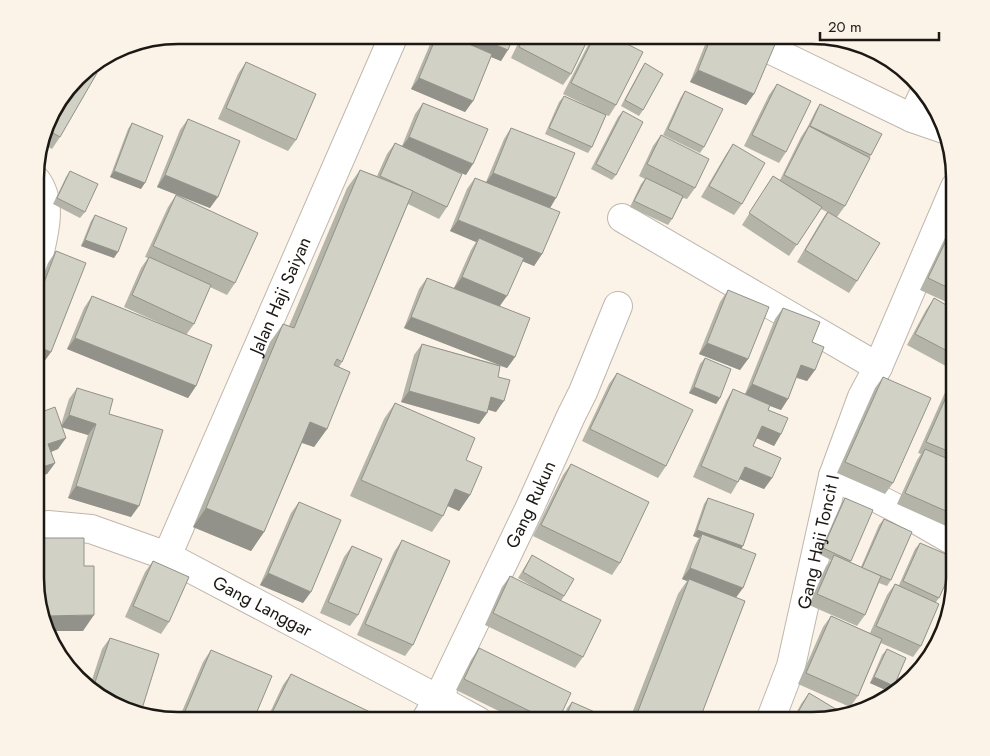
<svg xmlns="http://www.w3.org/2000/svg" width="990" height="756" font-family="Jost,sans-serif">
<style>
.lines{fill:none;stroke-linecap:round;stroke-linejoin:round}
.minor-casing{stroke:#bfb7ad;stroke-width:30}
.minor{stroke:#fff;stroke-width:28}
.wall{fill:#b4b4a9}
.shaded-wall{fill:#92928a}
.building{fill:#d1d1c5;stroke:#92928a}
.labels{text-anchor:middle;stroke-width:4.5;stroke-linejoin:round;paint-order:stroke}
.street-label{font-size:18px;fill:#1c1915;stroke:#fbf2e8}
.rim{fill:none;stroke:#1c1915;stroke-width:2.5}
</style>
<rect width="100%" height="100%" fill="#fbf2e8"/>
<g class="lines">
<defs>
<g id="minor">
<polyline points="740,35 912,118 944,129"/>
<polyline points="912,118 924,93"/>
<polyline points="622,218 878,367"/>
<path d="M36,268C42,240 55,205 36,180"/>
<polyline points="833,476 898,509 955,542"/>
<path id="s1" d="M35,527L48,525L91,529L167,556L438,699L478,721"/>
<path id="s2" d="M167,556L394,35"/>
<path id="s3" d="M425,721L438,699L530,507L571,416L583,392L618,306"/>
<path id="s4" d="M770,721L791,666L833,476L862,397L878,367L955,187"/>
</g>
</defs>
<use href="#minor" class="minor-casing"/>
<use href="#minor" class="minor"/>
</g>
<g class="wall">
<polygon points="436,35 514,35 501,61 491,57 473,101 465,112 411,89 431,42"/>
<polygon points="522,35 590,35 571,74 563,85 511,58"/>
<polygon points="593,35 609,35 616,105 609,116 606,115 592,147 588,153 545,134 559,102 564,96 590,107 563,94 590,41"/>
<polygon points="709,35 759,35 754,94 746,105 690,82"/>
<polygon points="246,62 296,140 288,151 218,119 238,74"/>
<polygon points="645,63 643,110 639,116 621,106 641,69"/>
<polygon points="777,84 786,152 779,163 744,146 769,95"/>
<polygon points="685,91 704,147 700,153 663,135 681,97"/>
<polygon points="423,103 466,175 443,165 447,207 439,219 408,204 342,362 339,367 327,429 314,447 302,443 264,532 251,551 193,527 270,342 283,324 289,326 347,188 360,170 377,176 387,154 395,143 402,146 415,114"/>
<polygon points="820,104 871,155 845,206 837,217 857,281 849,293 797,262 820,223 827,212 821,209 789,256 742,225 773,176 780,180 801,137 807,128 816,110"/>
<polygon points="54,106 60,137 52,149 42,143"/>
<polygon points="623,111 616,175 612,180 591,169 618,117"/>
<polygon points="188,119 210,208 157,187 180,130"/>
<polygon points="132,123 141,189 110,177 128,129"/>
<polygon points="511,128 550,208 542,254 534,266 522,261 500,306 515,357 507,368 500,366 498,377 496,412 488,410 487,413 479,424 401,402 414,355 422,344 500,365 404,328 419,289 427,278 454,288 471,250 476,242 450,231 467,189 475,178 486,182 504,139"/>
<polygon points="661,135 695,188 687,199 683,198 672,219 668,225 630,207 641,184 645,179 639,176 653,146"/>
<polygon points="733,144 742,204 734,215 701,197 725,156"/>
<polygon points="70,171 85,212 80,218 53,204 66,177"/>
<polygon points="176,195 235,283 227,295 210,287 194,324 186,335 196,386 188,398 67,349 84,308 92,296 175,330 124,307 141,268 148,258 145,257 168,207"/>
<polygon points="95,215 114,258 81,246 91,221"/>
<polygon points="955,217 955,306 920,290"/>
<polygon points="56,251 51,352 43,363 36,360 36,295 48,263"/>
<polygon points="728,290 748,359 740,370 699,354 720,302"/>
<polygon points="934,298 955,310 955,371 907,345 926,310"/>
<polygon points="783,308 815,370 807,381 796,378 788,399 781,410 770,406 768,410 781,434 774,446 757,438 753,446 772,478 764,489 740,479 738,482 731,494 693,477 726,401 733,389 745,394 775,319"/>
<polygon points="705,358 720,398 716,404 689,393 700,364"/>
<polygon points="617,373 666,466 658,478 582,441 609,384"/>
<polygon points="883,377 893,483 885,494 837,473 875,388"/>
<polygon points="955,377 955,530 897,504 917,460 921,454 918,453 947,388"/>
<polygon points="77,388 109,414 131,517 68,498 88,435 62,427 58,449 51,452 55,463 47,474 39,413 61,425 69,399"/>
<polygon points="395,403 466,460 470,495 459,511 447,506 443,516 432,532 350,496 384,419"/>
<polygon points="571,464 620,563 612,575 533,536 563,475"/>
<polygon points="708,498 741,549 736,597 699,721 629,721 678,594 687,581 682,579 695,545 699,538 693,536 704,504"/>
<polygon points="845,498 851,561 850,562 861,567 879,525 884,519 891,580 887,586 879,583 865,615 857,626 809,605 826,566 831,560 819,554 841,504"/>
<polygon points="299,502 303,603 260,585 291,513"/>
<polygon points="38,538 83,631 35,588 35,541"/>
<polygon points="402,540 413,645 405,656 357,635 394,552"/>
<polygon points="920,543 939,598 936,602 921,646 913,657 881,643 858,696 850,707 798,684 823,627 831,616 870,633 887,595 895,584 899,585 915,549"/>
<polygon points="352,546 358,615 350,626 320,613 344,557"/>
<polygon points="532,555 564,596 561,601 583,657 575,668 485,625 502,587 510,576 546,594 518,578"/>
<polygon points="153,561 169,622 161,634 125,617 145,572"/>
<polygon points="947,622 944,633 939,642 938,641"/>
<polygon points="110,638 123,710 89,689 102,649"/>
<polygon points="479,648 558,721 519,721 456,690 471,660"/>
<polygon points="887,649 890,692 870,683 882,655"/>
<polygon points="211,650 253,721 178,721 203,662"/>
<polygon points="291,674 366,721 266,721 283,685"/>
<polygon points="809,693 813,721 792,721 801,704"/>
<polygon points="572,702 593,721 562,721 567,708"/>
</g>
<g class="shaded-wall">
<polygon points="437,35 472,35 508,50 501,61"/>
<polygon points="698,70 754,94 746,105 690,82"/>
<polygon points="419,78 473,101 465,112 411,89"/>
<polygon points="409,137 473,164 466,175 401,148"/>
<polygon points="114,171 145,183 141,189 110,177"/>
<polygon points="493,173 556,198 549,210 485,184"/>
<polygon points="165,175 218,197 210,208 157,187"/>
<polygon points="458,220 542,254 534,266 477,242 479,238 476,242 450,231"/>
<polygon points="85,240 118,252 114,258 81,246"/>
<polygon points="462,277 507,296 499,307 454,288"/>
<polygon points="411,317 515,357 507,368 404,328"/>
<polygon points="75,338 196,386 188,398 67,349"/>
<polygon points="707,343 748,359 740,370 699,354"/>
<polygon points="36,346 51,352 43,363 36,360"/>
<polygon points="801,365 815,370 807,381 793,376"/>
<polygon points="752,384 788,399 781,410 744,396"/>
<polygon points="694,387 720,398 716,404 689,393"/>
<polygon points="409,391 487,413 479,424 401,402"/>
<polygon points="491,397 504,401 496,412 483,408"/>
<polygon points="69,415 96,424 88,435 61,427"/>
<polygon points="310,422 327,429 314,447 297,441"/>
<polygon points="762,426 781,434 774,446 754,437"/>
<polygon points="66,438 58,449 41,456 48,444"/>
<polygon points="55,463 47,474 36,477 36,469"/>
<polygon points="745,467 772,478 764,489 737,478"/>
<polygon points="76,486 139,506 131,517 68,498"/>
<polygon points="455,489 470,495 459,511 444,504"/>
<polygon points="206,508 264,532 251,551 193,527"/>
<polygon points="697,530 743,546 739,552 702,534 699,538 693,536"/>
<polygon points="690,568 743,588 735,599 689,579 687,581 682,579"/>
<polygon points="268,573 311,592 303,603 260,585"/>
<polygon points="94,615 83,631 47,631 43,616"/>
<polygon points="874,677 894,686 890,692 870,683"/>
<polygon points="108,701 141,712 139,714 123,710"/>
<polygon points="638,711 664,721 631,721"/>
</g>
<g class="building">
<polygon points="437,35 448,35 492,54 473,101 419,78"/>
<polygon points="472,35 514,35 508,50"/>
<polygon points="524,35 590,35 571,74 519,47"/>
<polygon points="595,35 609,35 643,52 616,105 571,83"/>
<polygon points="712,35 759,35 776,42 754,94 698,70"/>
<polygon points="246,62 316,94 296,140 226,108"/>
<polygon points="645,63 663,74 643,110 625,100"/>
<polygon points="88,68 97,73 60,137 46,129 54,106 84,70"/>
<polygon points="777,84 811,101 786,152 752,135"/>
<polygon points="685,91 723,109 704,147 668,129"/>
<polygon points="564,96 606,115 592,147 549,128"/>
<polygon points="423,103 488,129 473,164 409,137"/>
<polygon points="820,104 882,134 871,155 810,126"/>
<polygon points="623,111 643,122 616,175 596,164"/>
<polygon points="188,119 240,141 218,197 165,175"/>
<polygon points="132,123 163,136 145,183 114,171"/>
<polygon points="809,126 870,158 845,206 784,175"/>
<polygon points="511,128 575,153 556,198 493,173"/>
<polygon points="661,135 709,159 695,188 647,164"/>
<polygon points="395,143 462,174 447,207 380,176"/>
<polygon points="733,144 765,163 742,204 709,186"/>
<polygon points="360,170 413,191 342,362 337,359 334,365 350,372 327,429 310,422 264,532 206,508 283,324 294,328"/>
<polygon points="70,171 98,184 85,212 57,198"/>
<polygon points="773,176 822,207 797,245 749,213"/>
<polygon points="475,178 560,212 542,254 458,220"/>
<polygon points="646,178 683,196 672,219 634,201"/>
<polygon points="176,195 258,233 235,283 153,246"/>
<polygon points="828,212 880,243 857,281 805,250"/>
<polygon points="95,215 127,228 118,252 85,240"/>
<polygon points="955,222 955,291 928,278"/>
<polygon points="479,238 524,258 507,296 462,277"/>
<polygon points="56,251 86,263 51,352 36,346 36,304"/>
<polygon points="149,257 211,285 194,324 132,295"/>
<polygon points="427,278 530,318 515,357 411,317"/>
<polygon points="728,290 769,307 748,359 707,343"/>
<polygon points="92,296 212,345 196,386 75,338"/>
<polygon points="934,298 955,310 955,355 915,334"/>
<polygon points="783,308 820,322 812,342 824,347 815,370 801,365 788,399 752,384"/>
<polygon points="422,344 500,366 498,377 510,380 504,401 491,397 487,413 409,391"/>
<polygon points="705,358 731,369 720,398 694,387"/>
<polygon points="617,373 693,410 666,466 590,429"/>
<polygon points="883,377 931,398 893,483 845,462"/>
<polygon points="955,377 955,454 926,442"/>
<polygon points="77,388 113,399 109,414 163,430 139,506 76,486 96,424 69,415"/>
<polygon points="733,389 770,405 768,410 788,418 781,434 762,426 753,446 781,458 772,478 745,467 738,482 701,466"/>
<polygon points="36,403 39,413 55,407 66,438 48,444 55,463 36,469"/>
<polygon points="395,403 475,438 466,460 482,467 470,495 455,489 443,516 361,480"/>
<polygon points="925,449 955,462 955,515 905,493"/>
<polygon points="571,464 649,502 620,563 541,525"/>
<polygon points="708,498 754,514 743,546 697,530"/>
<polygon points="845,498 873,510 851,561 823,548"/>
<polygon points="299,502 341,520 311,592 268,573"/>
<polygon points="884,519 912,532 891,580 862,568"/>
<polygon points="702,534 756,554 743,588 690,568"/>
<polygon points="38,538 84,538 84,566 94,566 94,615 43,616 35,588 35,566 38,566"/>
<polygon points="402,540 450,561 413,645 365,624"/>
<polygon points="920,543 955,558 955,563 939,598 903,581"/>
<polygon points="352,546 382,559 358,615 328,602"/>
<polygon points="532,555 574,579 564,596 523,572"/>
<polygon points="834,555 881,576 865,615 817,594"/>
<polygon points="153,561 189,577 169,622 133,606"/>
<polygon points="510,576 601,620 583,657 493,613"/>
<polygon points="689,579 745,601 699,721 664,721 638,711"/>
<polygon points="895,584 939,604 921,646 876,626"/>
<polygon points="831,616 882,639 858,696 806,673"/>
<polygon points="110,638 159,654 141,712 108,701 92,691"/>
<polygon points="479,648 571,693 558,721 550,721 464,679"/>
<polygon points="887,649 906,658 894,686 874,677"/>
<polygon points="211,650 272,676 253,721 181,721"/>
<polygon points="291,674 370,712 366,721 268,721"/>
<polygon points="809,693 844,714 813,721 793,721"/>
<polygon points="572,702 597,713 593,721 564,721"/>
<polygon points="862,706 867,708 860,710"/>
<polygon points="451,713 464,721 446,721"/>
</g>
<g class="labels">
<g class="street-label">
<text dy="6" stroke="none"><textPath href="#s2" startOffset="284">Jalan Haji Saiyan</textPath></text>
<text dy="6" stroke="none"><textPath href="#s3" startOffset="241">Gang Rukun</textPath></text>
<text dy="6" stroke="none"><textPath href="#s4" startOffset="186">Gang Haji Toncit I</textPath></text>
<text dy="6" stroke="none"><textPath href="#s1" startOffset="245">Gang Langgar</textPath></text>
</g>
</g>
<path d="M0 0H990V756H0ZM178 44H812A134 134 0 0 1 946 178V578A134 134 0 0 1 812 712H178A134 134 0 0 1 44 578V178A134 134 0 0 1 178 44Z" fill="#fbf2e8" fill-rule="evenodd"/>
<path class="rim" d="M178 44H812A134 134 0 0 1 946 178V578A134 134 0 0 1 812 712H178A134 134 0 0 1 44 578V178A134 134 0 0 1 178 44Z"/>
<path d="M820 32v8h119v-8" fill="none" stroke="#1c1915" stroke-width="2.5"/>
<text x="828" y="32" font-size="15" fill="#1c1915" stroke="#fbf2e8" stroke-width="4" paint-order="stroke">20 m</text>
</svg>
